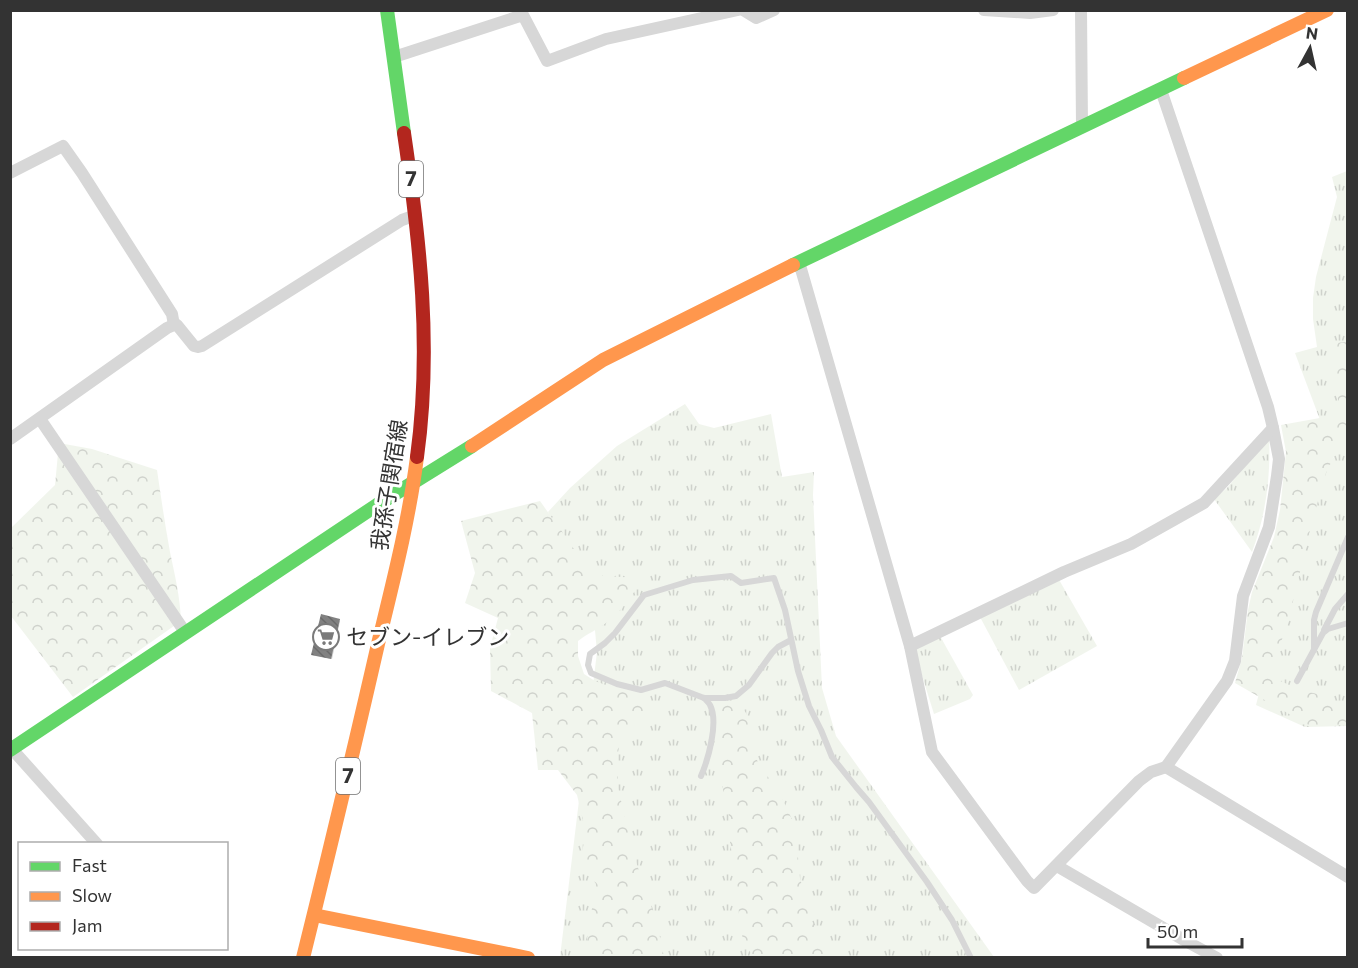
<svg xmlns="http://www.w3.org/2000/svg" width="1358" height="968" font-family="Commissioner,'Noto Sans JP',sans-serif">
<style>
.grass{fill:url(#grass-tufts)}
.forest{fill:url(#forest-crowns)}
.shadow{fill:#0003}
.building{fill:url(#building-back-hatch)}
.lines{fill:none;stroke-linecap:round;stroke-linejoin:round}
.lane{stroke:#d7d7d7;stroke-width:6}
.street{stroke:#d7d7d7;stroke-width:12}
.fast{stroke:#63d668;stroke-width:14}
.slow{stroke:#ff974d;stroke-width:14}
.jam{stroke:#b3261e;stroke-width:14}
.labels{text-anchor:middle;stroke-width:6;stroke-linejoin:round;paint-order:stroke}
.shield{fill:#fff;stroke:#707070;stroke-width:1.5}
.shield-label{font-size:21px;font-weight:bold;fill:#333}
.street-label{font-size:22px;fill:#333;stroke:#fff}
.poi-label{font-size:22px;fill:#333;stroke:#fff;text-anchor:start}
</style>
<defs>
<pattern id="grass-tufts" width="24" height="20" patternUnits="userSpaceOnUse" patternTransform="scale(1.5)"><rect width="24" height="20" fill="#f1f5ed"/><path d="M3 7l-1-3M5 7V3M7 7l1-3M15 17l-1-3M17 17v-4M19 17l1-3" fill="none" stroke="#cfd2cc"/></pattern>
<pattern id="forest-crowns" width="20" height="18" patternUnits="userSpaceOnUse" patternTransform="scale(1.5)"><rect width="20" height="18" fill="#f1f5ed"/><path d="M2 6a3 3 0 1 1 6 0M12 15a3 3 0 1 1 6 0" fill="none" stroke="#cfd2cc"/></pattern>
<pattern id="building-back-hatch" width="6" height="6" patternUnits="userSpaceOnUse" patternTransform="scale(1.5)"><rect width="6" height="6" fill="#818181"/><path d="M-1 5l2 2M0 0l6 6M5-1l2 2" fill="none" stroke="#6a6a6a"/></pattern>
</defs>
<rect width="100%" height="100%" fill="#fff"/>
<g class="grass">
<polygon points="1347,171 1347,726 1305,727 1256,705 1287,584 1308,483 1334,457 1295,353 1317,347 1313,319 1313,298 1316,277 1337,197 1332,177"/>
<polygon points="685,404 699,424 714,428 771,414 782,477 814,472 813,495 822,688 836,736 994,957 560,957 597,652 593,609 548,512 570,488 617,446"/>
<path d="M1269,436C1271,475 1266,515 1252,552L1214,499L1227,488Z"/>
<polygon points="1058,578 1097,646 1019,690 980,617"/>
<polygon points="940,636 973,695 970,699 934,714 915,653 915,648"/>
</g>
<g class="forest">
<polygon points="1347,342 1347,429 1326,473 1312,522 1287,626 1273,663 1278,680 1301,690 1325,696 1340,706 1347,709 1347,725 1310,726 1235,683 1242,658 1248,610 1252,592 1274,537 1280,510 1286,452 1281,425 1342,414 1333,381 1335,343"/>
<path d="M59,443L92,449L157,470C161,497 165,525 170,552C175,576 180,596 181,621L73,697L11,616V528L55,485Z"/>
<path d="M540,501L581,559L603,576L641,578C635,595 620,612 606,623C598,629 587,634 578,641V656L584,674L595,681L625,692L643,701L645,712L635,731L620,741L618,753V788L635,859L657,923L664,957H584L596,884L580,861L586,833L577,795L558,770H538L532,713L491,691L490,648L498,618L465,603L475,573L461,521Z"/>
<polygon points="731,703 740,705 746,713 750,722 753,754 783,800 795,826 800,878 810,918 833,957 753,957 743,940 739,918 738,890 730,842 730,820 720,775 718,725 720,710 725,705"/>
</g>
<polygon class="shadow" points="339,620 340,621 332,659 314,655"/>
<polygon class="building" points="321,614 340,619 331,659 311,655"/>
<g class="lines">
<g class="lane">
<polyline points="1324,630 1335,609 1348,594"/>
<polyline points="791,640 778,647 772,653 749,685 736,696 725,698 704,698 665,683 641,690 617,684 591,673 588,665 590,654 605,643 615,633 644,595 693,580 731,576 741,583 774,578 785,610 798,671 809,706 821,730 832,757 856,787 869,802 927,882 952,920 971,958"/>
<polyline points="1314,650 1314,620 1316,612 1348,537"/>
<polyline points="1297,681 1323,633 1328,629 1348,623"/>
<path d="M701,776C708,760 719,722 710,705C710,704 705,699 704,698"/>
</g>
<g class="street">
<polyline points="743,10 756,18 774,10"/>
<polyline points="984,10 1030,13 1053,10"/>
<polyline points="1081,10 1082,127"/>
<polyline points="394,57 523,15 547,61 606,39 738,10"/>
<polyline points="1161,90 1268,407 1273,428 1279,459 1277,476 1269,527 1243,596 1235,661 1227,681 1166,767 1348,877"/>
<polyline points="10,173 63,146 82,173 172,314 174,325"/>
<polyline points="799,262 910,646 932,752 1027,881 1034,888 1139,781 1151,772 1166,767"/>
<polyline points="40,419 185,632"/>
<polyline points="10,439 167,328 174,325 177,325 194,346 198,347 202,346 402,220 416,215"/>
<polyline points="910,646 1064,572 1131,544 1204,503 1273,428"/>
<polyline points="12,749 97,844"/>
<polyline points="1057,866 1184,940 1217,958"/>
</g>
<g class="fast">
<polyline points="387,10 404,133"/>
<polyline points="793,265 1184,78"/>
<polyline points="10,750 377,505 472,446"/>
</g>
<g class="slow">
<polyline points="1184,78 1327,10"/>
<polyline points="472,446 603,360 793,265"/>
<polyline points="314,915 528,958"/>
<path d="M303,958C329,853 354,749 378,644C393,582 409,520 417,457"/>
</g>
<path class="jam" d="M404,133C420,241 432,348 417,457"/>
</g>
<defs>
<symbol id="supermarket-ring" viewBox="-11 -11 22 22"><circle r="9.5" fill="#fff" stroke="#7a7a7a" stroke-width="1.5"/><path d="M-6-5.5h2.5l.6 2H6L4.5 2H-2.5L-4.4-4H-6ZM-1.5 3.2a1.3 1.3 0 1 0 .1 0ZM3 3.2a1.3 1.3 0 1 0 .1 0Z" fill="#7a7a7a"/></symbol>
</defs>
<g fill-rule="evenodd">
<use href="#supermarket-ring" x="311" y="622" width="30" height="30"/>
</g>
<g class="labels">
<g class="shield">
<rect x="399" y="161" width="24" height="36" rx="4.5"/>
<rect x="336" y="758" width="24" height="36" rx="4.5"/>
</g>
<g class="shield-label">
<text x="411" y="186">7</text>
<text x="348" y="783">7</text>
</g>
<g class="street-label">
<text transform="translate(389 485) rotate(-81)" y="8">我孫子関宿線</text>
</g>
<g class="poi-label">
<text x="346" y="645">セブン-イレブン</text>
</g>
</g>
<rect width="1358" height="968" fill="none" stroke="#333333" stroke-width="24"/>
<rect x="18" y="842" width="210" height="108" fill="#ffffff" stroke="#adadad" stroke-width="1.5"/>
<rect x="30" y="862" width="30" height="9" fill="#63d668" stroke="#adadad" stroke-width="1.5"/>
<text x="72" y="872" font-size="18" fill="#333333">Fast</text>
<rect x="30" y="892" width="30" height="9" fill="#ff974d" stroke="#adadad" stroke-width="1.5"/>
<text x="72" y="902" font-size="18" fill="#333333">Slow</text>
<rect x="30" y="922" width="30" height="9" fill="#b3261e" stroke="#adadad" stroke-width="1.5"/>
<text x="72" y="932" font-size="18" fill="#333333">Jam</text>
<g transform="translate(1310 48) rotate(8)" stroke="#ffffff" stroke-width="4.5" paint-order="stroke">
<path d="M0-4.5L10 22L0 15L-10 22Z" fill="#333333"/>
<text y="-9" font-size="16" font-weight="bold" text-anchor="middle" fill="#333333">N</text>
</g>
<path d="M1148 938v9h94v-9" fill="none" stroke="#333333" stroke-width="3"/>
<text x="1157" y="938" font-size="18" fill="#333333" stroke="#ffffff" stroke-width="4.5" paint-order="stroke">50 m</text>
</svg>
